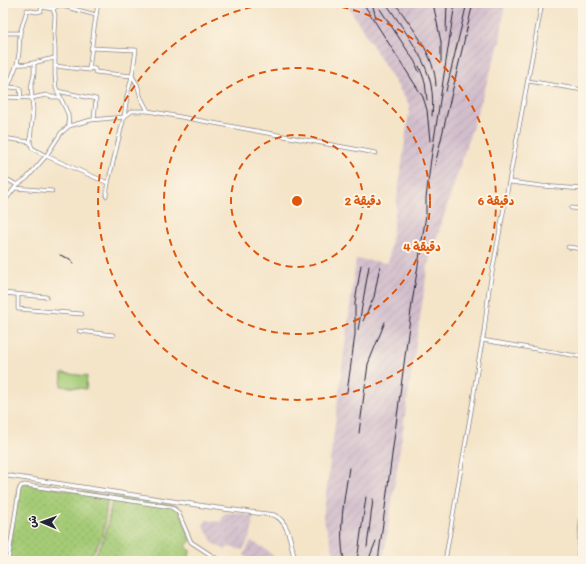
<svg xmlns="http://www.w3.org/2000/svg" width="586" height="564" font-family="Itim,'Playpen Sans Arabic',sans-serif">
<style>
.industrial{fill:url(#industrial-furrows)}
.grass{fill:url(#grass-dots);stroke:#637658}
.green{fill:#a4cb76;stroke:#637658}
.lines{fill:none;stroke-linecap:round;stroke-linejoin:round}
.minor-casing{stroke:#8b8382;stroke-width:4.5}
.tertiary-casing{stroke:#8b8382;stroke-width:5}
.minor{stroke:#fff;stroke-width:3}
.tertiary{stroke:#fff;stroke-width:3.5}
.tram{stroke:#22223b;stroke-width:1}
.rail{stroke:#22223b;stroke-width:1}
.ring{fill:none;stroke:#de560e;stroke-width:2;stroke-dasharray:7 5}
.centre{fill:#de560e;stroke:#fcf5e5;stroke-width:2}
.ring-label{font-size:12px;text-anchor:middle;font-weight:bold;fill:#de560e;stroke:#fcf5e5;stroke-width:4;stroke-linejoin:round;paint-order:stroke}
</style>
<defs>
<pattern id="industrial-furrows" width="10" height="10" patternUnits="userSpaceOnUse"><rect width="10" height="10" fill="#d1bdcb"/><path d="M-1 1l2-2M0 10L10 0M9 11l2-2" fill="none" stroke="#b3a2af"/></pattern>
<pattern id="grass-dots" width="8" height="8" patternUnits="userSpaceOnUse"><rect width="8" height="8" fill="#a4cb76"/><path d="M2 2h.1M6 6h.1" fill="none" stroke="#8dae67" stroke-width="1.8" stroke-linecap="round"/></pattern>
</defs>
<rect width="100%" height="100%" fill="#fcf5e5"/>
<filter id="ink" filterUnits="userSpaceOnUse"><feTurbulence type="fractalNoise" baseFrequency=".025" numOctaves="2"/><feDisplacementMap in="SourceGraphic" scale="8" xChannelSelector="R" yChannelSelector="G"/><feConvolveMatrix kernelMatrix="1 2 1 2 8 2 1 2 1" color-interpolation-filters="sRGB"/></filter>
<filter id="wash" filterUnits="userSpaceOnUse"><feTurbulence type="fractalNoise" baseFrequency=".012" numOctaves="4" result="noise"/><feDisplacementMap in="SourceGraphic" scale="16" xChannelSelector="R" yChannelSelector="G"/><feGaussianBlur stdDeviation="0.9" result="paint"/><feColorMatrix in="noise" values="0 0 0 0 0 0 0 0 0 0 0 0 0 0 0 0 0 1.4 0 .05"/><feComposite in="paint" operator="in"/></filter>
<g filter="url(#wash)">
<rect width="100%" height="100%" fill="#f4e4c8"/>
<g class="industrial">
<polygon points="346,3 505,3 500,42 428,265 383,561 336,561 323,517 356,259 388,263 410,106"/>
<polygon points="236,513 254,516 251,535 243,550 229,547 225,550 213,543 203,525 206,520 220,522 225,514"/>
<polygon points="251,541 264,548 279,561 248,561 244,554"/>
</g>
<g class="grass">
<polygon points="19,483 108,496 103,536 92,554 90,561 8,561"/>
<polygon points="113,496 178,506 191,541 186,546 190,550 189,561 94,561 96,553 105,537"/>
</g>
<polygon class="green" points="62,373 87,376 86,389 61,386"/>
</g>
<g filter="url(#ink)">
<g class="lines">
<defs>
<g id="minor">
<polyline points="41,7 53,9 59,5 96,15"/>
<polyline points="53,9 55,15 54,34 55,48 55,76 56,88 68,114 69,126"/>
<polyline points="3,33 20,33"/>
<polyline points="91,48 136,50 132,76 127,96 124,117 108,183 106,196"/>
<path d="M17,64C31,66 41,60 55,58"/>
<polyline points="55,66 89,70 94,29 98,3"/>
<polyline points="89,68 95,69 95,72 132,76 137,84 141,98 148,111"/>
<polyline points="528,81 583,90"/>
<polyline points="3,87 9,87 20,88 21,98"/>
<polyline points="8,87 17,64 19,53 20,33 27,10 36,12 41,11 42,3"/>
<polyline points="57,91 96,99 94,119"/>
<polyline points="3,97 32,98 46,95 51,97 61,97"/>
<polyline points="3,138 30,142 32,148 46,156 108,183"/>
<polyline points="30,142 33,110 31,87 34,74 34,64"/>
<polyline points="3,177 17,185"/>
<polyline points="510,182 542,186 583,189"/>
<polyline points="15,188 52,191"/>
<polyline points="3,203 17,185 27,178 46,156 61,133 69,126 91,120 124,117 132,111 148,111 376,153"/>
<polyline points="571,208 583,209"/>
<polyline points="568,247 583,249"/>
<polyline points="3,293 47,297"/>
<polyline points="18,295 18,309 82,314"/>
<polyline points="79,331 113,335"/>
<polyline points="482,340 583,357"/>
<polyline points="8,561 19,490 21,486 25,485 171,507 178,512 191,542 220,561"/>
<polyline points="445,561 473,400 478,364 484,332 489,289 542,3"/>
<polyline points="578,561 582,508 581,487 583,469"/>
</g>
<path id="tertiary" d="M3,475L217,508L274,515C290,522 291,546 295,561"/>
</defs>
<use href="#minor" class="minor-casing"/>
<use href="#tertiary" class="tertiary-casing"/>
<use href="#minor" class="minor"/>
<use href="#tertiary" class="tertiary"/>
<polyline class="tram" points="60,255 70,259 73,264"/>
<g class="rail">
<polyline points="363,3 423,97 427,110 430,141"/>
<polyline points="372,3 376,18"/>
<path d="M386,3C401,26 426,58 431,85C433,95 433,106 432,116"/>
<path d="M395,3C412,28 435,54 436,86"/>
<polyline points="433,3 441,42 441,62"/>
<polyline points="380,9 415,62 419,72"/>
<polyline points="446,32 447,3"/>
<polyline points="419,66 425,82 427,100"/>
<polyline points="446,91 467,3"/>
<polyline points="435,165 473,3"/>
<polyline points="363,321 374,297 380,266"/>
<polyline points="358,330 369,266"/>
<polyline points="347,392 355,335 355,303 361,265"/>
<polyline points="359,433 368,364 385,322"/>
<polyline points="367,547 373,499"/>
<path d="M344,561C338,529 344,500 349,468"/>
<polyline points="357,561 366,497"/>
<polyline points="368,561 376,541"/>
<polyline points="378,561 412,303 426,215 426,198 431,159 455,3"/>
</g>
</g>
</g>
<g class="ring">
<circle cx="297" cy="201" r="66"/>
<circle cx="297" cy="201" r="133"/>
<path d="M318 3A199 199 0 1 1 276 3"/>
</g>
<circle cx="297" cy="201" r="6" class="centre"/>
<g class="ring-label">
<text x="363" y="205">2 دقيقة</text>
<text x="496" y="205">6 دقيقة</text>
<text x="422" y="251">4 دقيقة</text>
</g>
<rect width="586" height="564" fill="none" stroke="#fcf5e5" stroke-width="16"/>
<g transform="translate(42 522) rotate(272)" stroke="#fcf5e5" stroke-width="3" paint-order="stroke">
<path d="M0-3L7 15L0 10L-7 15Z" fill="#22223b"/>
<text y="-6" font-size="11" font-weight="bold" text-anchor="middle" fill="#22223b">ش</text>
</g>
</svg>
